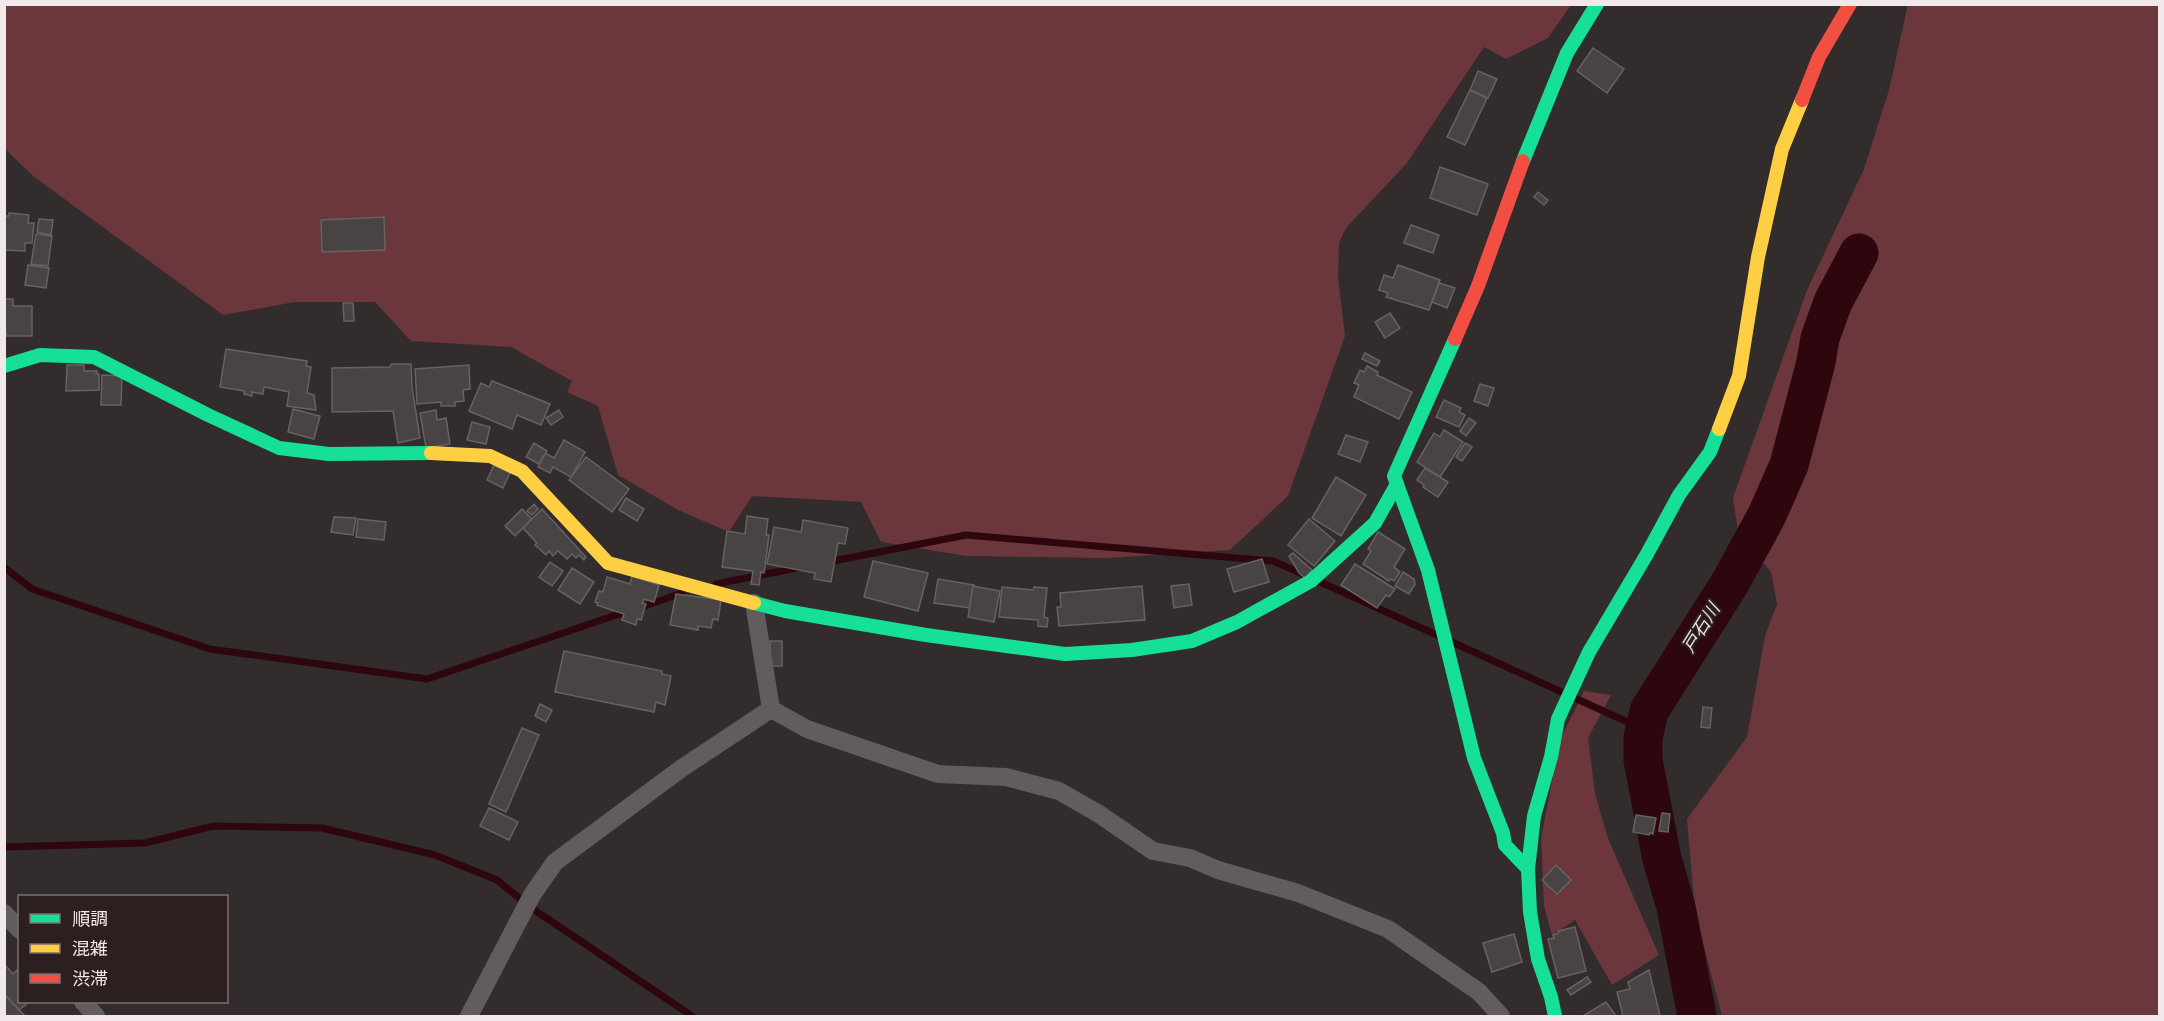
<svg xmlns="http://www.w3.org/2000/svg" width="2164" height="1021" font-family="'IBM Plex Serif','Noto Sans JP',serif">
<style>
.green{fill:#6b363c}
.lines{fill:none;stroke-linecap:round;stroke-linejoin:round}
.stream{stroke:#2e060d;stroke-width:7}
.river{stroke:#2e060d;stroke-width:39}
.building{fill:#494444;stroke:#676262;stroke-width:1.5}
.street{stroke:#615d5d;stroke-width:18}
.fast{stroke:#16e098;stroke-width:14}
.slow{stroke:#ffcf43;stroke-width:14}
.jam{stroke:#f24e42;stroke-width:14}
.labels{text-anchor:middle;stroke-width:4.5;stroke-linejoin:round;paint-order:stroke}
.water-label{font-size:18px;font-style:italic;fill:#f4dedf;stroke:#2c1f1f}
</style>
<rect width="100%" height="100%" fill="#322c2c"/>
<g class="green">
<polygon points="1908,4 2159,5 2159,1016 1722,1016 1695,912 1687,819 1747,737 1765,636 1777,604 1771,572 1738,531 1733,498 1807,290 1864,169 1889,90"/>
<polygon points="4,5 1571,5 1548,38 1506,59 1484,47 1407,163 1346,228 1339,243 1338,277 1345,336 1288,496 1230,550 1107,558 966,556 881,542 861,502 752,496 729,532 678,510 618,475 598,406 567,392 572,381 511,347 411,341 375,302 295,302 223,315 33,176 5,149"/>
<polygon points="1584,691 1611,695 1588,738 1595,794 1609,841 1659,955 1612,985 1575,920 1552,935 1544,906 1541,838 1560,740"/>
</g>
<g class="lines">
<g class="stream">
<polyline points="828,562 966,535 1273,561 1305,575"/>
<polyline points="4,567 32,589 210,649 427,679 628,611"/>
<polyline points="1318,581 1439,636"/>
<polyline points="716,584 802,567"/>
<polyline points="639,608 682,593"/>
<polyline points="1452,642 1645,730"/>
<polyline points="4,847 145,843 213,826 322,828 435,855 497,880 530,907 692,1016"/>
</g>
<polyline class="river" points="1697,1016 1676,907 1662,859 1643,760 1643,738 1649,711 1730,583 1767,515 1789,465 1816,362 1820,338 1833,302 1859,253"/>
</g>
<g class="building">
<polygon points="1593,48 1624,69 1607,93 1577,71"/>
<polygon points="1478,71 1497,79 1488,98 1470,90"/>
<polygon points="1470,90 1487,98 1465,145 1447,137"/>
<polygon points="1440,167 1488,184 1477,215 1430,198"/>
<polygon points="1538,192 1548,200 1544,205 1534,197"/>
<polygon points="9,213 29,215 28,223 34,223 32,243 25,243 25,251 4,250 4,216 9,216"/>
<polygon points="384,217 385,250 322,252 321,220"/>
<polygon points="39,219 53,220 51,235 37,232"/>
<polygon points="1411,225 1439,235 1433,253 1404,243"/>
<polygon points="36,234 52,236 48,266 31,264"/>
<polygon points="28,265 49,268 46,288 25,285"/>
<polygon points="1398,265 1440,280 1429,310 1386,297 1388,293 1379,290 1384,275 1393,278"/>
<polygon points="1439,283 1455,288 1447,308 1432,302"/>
<polygon points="4,299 13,299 13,306 32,306 32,336 6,336"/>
<polygon points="343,303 353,303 354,321 344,321"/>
<polygon points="1390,313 1400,328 1385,338 1375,322"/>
<polygon points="226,349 307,361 306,366 311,367 307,393 314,395 316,410 287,406 289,392 264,387 263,394 252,392 252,396 244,394 244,391 220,387"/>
<polygon points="1365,353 1380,361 1377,366 1362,359"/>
<polygon points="391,364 411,364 412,387 420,438 398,443 393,411 332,412 332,368 390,367"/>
<polygon points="67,365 84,365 84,371 97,371 96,374 99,374 99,390 66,391"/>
<polygon points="469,365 470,389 463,390 464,401 455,402 455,406 441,406 441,402 417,404 415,369"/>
<polygon points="1367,366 1378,372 1377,375 1412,392 1399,419 1354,397 1359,385 1354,383 1360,370 1364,372"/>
<polygon points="102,375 122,376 121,405 101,405"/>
<polygon points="492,381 550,404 541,425 517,415 512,429 469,411 481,383 489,387"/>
<polygon points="1480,384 1494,388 1488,406 1474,401"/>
<polygon points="1444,400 1461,408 1459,412 1465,415 1459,427 1436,417"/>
<polygon points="293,409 320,416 314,439 288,432"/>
<polygon points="436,410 437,420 446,418 450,444 426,448 420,413"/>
<polygon points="559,410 563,417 551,425 546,418"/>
<polygon points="1469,418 1476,423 1466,436 1460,431"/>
<polygon points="472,422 490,427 486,444 467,440"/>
<polygon points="1444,430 1463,442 1440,477 1417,462 1434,433 1440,437"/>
<polygon points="1346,435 1368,442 1360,462 1338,454"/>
<polygon points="564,440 585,452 571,477 553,467 550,473 538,467 545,453 554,458"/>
<polygon points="534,443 547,451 539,464 526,457"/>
<polygon points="1465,443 1472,447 1462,461 1456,457"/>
<polygon points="586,457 629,489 612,512 569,480"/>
<polygon points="494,465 510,473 503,488 487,480"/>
<polygon points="1425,468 1448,482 1438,497 1423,487 1424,485 1417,480"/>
<polygon points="1336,477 1366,495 1341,536 1312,518"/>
<polygon points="626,498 644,509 637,521 619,510"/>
<polygon points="534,504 538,509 532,515 527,511"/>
<polygon points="522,509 532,519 515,536 505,526"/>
<polygon points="542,509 586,557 584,560 579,555 576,558 572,554 567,559 558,551 553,556 549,551 546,555 535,545 537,543 523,528"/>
<polygon points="747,516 768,519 766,535 769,535 764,573 761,572 759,585 751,584 753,571 722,567 727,531 745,534"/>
<polygon points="334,517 356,518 353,535 331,532"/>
<polygon points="358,519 386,522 384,540 356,537"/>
<polygon points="1309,519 1335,541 1314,566 1288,545"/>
<polygon points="803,520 848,528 845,544 838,543 831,582 814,579 815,573 767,564 774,527 801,532"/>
<polygon points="1378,532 1405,549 1394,567 1400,572 1394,581 1391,579 1389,581 1363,564 1371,551 1368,549"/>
<polygon points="1293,553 1312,570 1305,578 1299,573 1289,556"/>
<polygon points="1262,559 1269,582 1234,592 1227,569"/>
<polygon points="873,561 928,573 918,611 864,597"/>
<polygon points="550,562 563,571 552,586 539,577"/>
<polygon points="1355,564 1395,589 1389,597 1386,595 1377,608 1341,585"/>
<polygon points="572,568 594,582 580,604 558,590"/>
<polygon points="1403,572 1414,579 1415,584 1409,594 1395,586"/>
<polygon points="632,576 659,585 654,602 644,599 642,603 646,604 641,620 637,619 636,625 622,620 624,614 597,605 598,603 595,602 599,591 603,592 607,577 630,584"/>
<polygon points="938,579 974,585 970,608 934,603"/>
<polygon points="1189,584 1192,605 1174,608 1171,586"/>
<polygon points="973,586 1000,591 994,622 968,617"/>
<polygon points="1142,586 1145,620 1059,626 1057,607 1061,607 1060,593"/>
<polygon points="1002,587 1033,590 1034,587 1047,588 1044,617 1048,618 1047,627 1038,626 1038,620 999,617"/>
<polygon points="676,594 721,600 718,620 713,619 711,628 698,626 698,630 670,625"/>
<polygon points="770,641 782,641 782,666 771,666"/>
<polygon points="564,651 662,671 662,674 671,676 665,705 656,702 654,712 555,692"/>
<polygon points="540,704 552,710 546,722 535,716"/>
<polygon points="1703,707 1712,708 1710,728 1701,727"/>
<polygon points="522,728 539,735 506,812 489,804"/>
<polygon points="489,808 518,822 509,840 480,826"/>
<polygon points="1662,813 1670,814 1668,832 1659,831"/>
<polygon points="1636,815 1656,818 1653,834 1650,833 1649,835 1633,832"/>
<polygon points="1556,865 1571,880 1557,894 1542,880"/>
<polygon points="1575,927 1586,971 1558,978 1548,939 1554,938 1553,935 1559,933 1558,931"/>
<polygon points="1514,934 1522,962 1492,972 1483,943"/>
<polygon points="4,964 13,974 17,970 20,973 20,1002 29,1002 19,1010 4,994"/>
<polygon points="1649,970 1660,1016 1623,1016 1617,992 1630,989 1628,982"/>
<polygon points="1587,977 1591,982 1571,995 1567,990"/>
<polygon points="4,994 19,1010 25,1016 4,1016"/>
<polygon points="1606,1002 1616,1016 1583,1016"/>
</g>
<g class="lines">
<g class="street">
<polyline points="754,603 771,709"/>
<polyline points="771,709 807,729 938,774 1006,777 1059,791 1099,814 1153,851 1190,858 1218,870 1298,893 1388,929 1479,992 1501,1016"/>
<polyline points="4,913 20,930"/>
<polyline points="83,1002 96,1016"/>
<polyline points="469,1016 532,895 555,862 682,768 771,709"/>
</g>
<g class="fast">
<polyline points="1523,161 1567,53 1597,4"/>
<polyline points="1455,339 1394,476 1428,570 1474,758 1503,833 1505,845 1528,869"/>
<polyline points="4,366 40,355 94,357 208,415 279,448 329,454 431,453"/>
<polyline points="754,603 785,611 926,635 1065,654 1132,650 1192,641 1237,622 1311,581 1375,523 1397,484"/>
<polyline points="1555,1016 1551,997 1538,959 1530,912 1528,869 1534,816 1551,757 1558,719 1589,652 1647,554 1679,495 1710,452 1719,429"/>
</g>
<g class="slow">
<polyline points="1719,429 1739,376 1758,257 1782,149 1802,100"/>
<polyline points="431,453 490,456 522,471 608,563 754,603"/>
</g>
<g class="jam">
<polyline points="1802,100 1819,57 1850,4"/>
<polyline points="1455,339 1478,286 1523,161"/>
</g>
</g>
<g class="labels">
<g class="water-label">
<text transform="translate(1701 628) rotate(-58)" y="6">戸石川</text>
</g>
</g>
<rect width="2164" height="1021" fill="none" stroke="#f2e8e9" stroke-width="12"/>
<rect x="18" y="895" width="210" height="108" fill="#2c1f1f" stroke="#7b6f70" stroke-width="1.5"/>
<rect x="30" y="914" width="30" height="9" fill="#16e098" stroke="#7b6f70" stroke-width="1.5"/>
<text x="72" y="925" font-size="18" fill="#f2e8e9">順調</text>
<rect x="30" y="944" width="30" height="9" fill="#ffcf43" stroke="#7b6f70" stroke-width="1.5"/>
<text x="72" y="955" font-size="18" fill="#f2e8e9">混雑</text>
<rect x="30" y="974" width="30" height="9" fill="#f24e42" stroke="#7b6f70" stroke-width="1.5"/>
<text x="72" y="985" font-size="18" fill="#f2e8e9">渋滞</text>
</svg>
